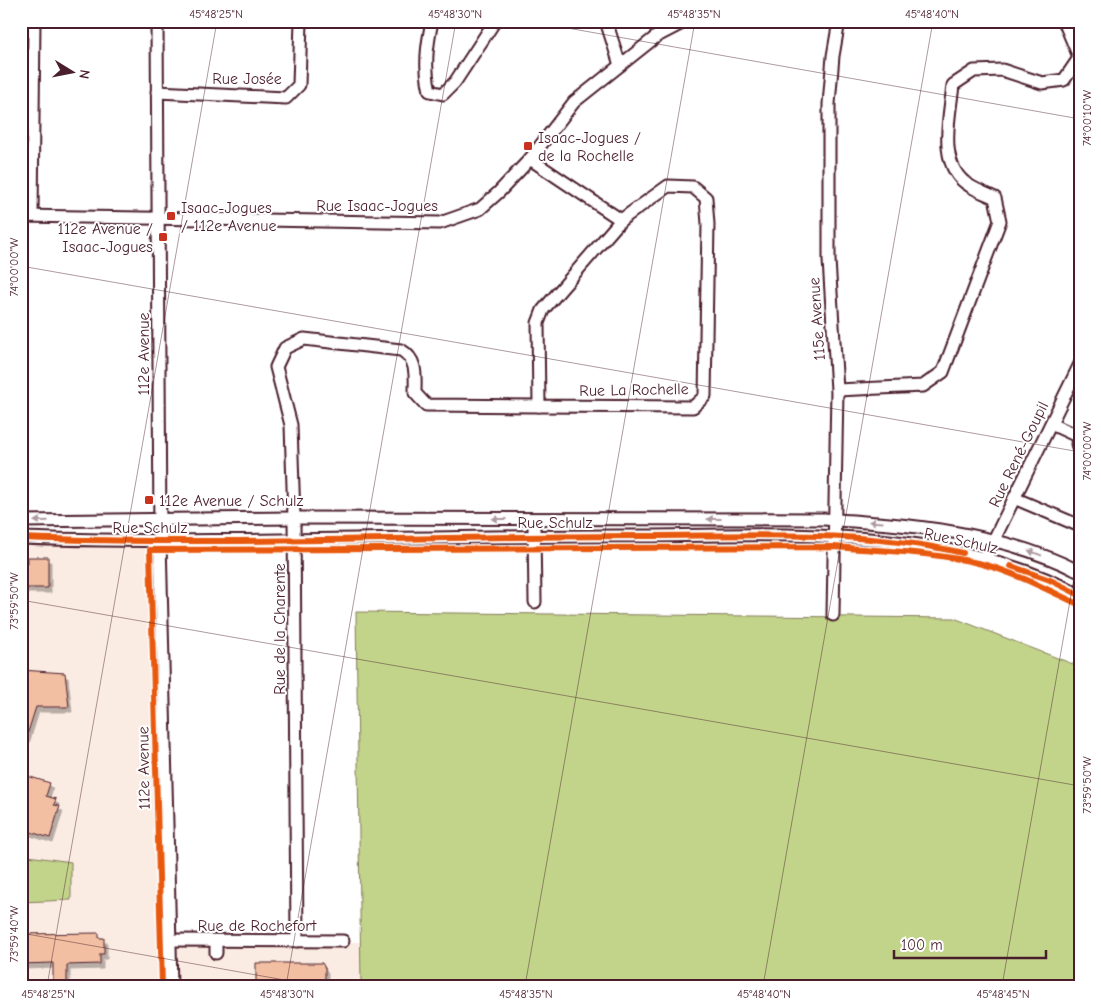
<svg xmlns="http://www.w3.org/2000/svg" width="1101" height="1007" font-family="'Comic Neue',sans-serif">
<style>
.built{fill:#fbece3}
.green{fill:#c1d48a;stroke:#867a5a}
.building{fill:#f2bfa3;stroke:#4a1f2b;filter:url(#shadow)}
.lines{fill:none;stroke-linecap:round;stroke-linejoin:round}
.minor-casing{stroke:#4a1f2b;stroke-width:15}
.minor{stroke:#fff;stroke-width:11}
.cycleway-casing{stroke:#fff;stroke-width:9}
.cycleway{stroke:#e8590c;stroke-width:6}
.oneway{fill:#ae9aa0}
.ticks{fill:none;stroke:#4a1f2b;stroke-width:1;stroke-opacity:0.45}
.poi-dot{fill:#c8321e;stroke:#fff;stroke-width:2}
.labels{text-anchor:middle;stroke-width:4;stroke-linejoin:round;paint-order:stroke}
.street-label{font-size:16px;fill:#4a1f2b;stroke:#fff}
.poi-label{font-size:16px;fill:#4a1f2b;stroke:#fff;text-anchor:start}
.neatline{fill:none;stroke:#4a1f2b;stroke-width:2}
.ticks-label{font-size:12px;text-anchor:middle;fill:#4a1f2b}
</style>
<defs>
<filter id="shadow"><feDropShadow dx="3" dy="5" stdDeviation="0" flood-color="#0004"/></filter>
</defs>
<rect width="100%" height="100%" fill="#fff"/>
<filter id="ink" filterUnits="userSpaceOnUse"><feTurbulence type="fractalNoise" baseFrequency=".02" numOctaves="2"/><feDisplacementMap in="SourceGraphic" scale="10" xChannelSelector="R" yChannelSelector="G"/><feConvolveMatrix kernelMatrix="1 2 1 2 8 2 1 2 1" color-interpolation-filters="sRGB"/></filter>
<g filter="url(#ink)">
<g class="built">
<polygon points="21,542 156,545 160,830 170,986 21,986 21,902 71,899 71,862 21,855"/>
<polygon points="170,940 361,942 361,986 171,986"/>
</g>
<g class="green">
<polygon points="356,612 954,618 1078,666 1080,986 361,986"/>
<polygon points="21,855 71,862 71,900 21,902"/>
</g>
<g class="building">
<polygon points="28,557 48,557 48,588 21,588 21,565 28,564"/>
<polygon points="21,670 65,673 69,707 36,707 23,748 21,748"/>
<polygon points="21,774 50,783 46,796 56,799 54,805 60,806 50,838 21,829"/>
<polygon points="99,933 99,938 104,938 104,954 100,954 100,964 67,965 67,986 53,986 53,963 21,964 21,934"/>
<polygon points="256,963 322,963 325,968 325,986 256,986"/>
</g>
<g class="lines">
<defs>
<g id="minor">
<polyline points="157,21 160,541 171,986"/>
<path d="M432,21C427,46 424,66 430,91L443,94L455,82L495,21"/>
<polyline points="606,21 620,65"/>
<polyline points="1064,21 1080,59"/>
<polyline points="157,92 286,98 299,85 301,21"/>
<polyline points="530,159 621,220"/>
<polygon points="668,186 693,187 706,198 708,224 705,396 693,407 539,406 538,323 543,310 621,220"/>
<polyline points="21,216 440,223 480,209 499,192 530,159 574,102 657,36 686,21"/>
<polyline points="32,216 34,21"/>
<path d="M837,390L923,386L943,372L1000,221L995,198C987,194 978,191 970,186C936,166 950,116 953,85L974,71L1002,70L1042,83L1064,80L1079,58"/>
<polyline points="1051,424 1077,436"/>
<polyline points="1080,430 1077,444 1080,453"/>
<polyline points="1014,498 1080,526"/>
<path d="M21,521L294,518L823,519C911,525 1000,531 1080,572"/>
<polyline points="534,528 535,602"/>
<path d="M21,538C220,545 418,536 617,536C771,536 938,521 1080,595"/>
<polyline points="985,558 1080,364"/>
<polyline points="833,615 837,390 829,260 829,104 833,56 839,21"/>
<polyline points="170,940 343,941"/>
<path d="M297,941L294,518L291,425L276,367L285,348L304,339L401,350C418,360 415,376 415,393L426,405L539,406"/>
<polyline points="216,953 216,941"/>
</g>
</defs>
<use href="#minor" class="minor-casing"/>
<use href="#minor" class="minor"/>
<defs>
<g id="cycleway">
<path d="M21,538C228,546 435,536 642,536C748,536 858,529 963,553"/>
<polyline points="1011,566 1050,580 1080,595"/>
<path d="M162,986L150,550L834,547C883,551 934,552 982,564C1016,573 1048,590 1080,605"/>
</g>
</defs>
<use href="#cycleway" class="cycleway-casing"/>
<use href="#cycleway" class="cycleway"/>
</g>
<defs><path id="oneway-solid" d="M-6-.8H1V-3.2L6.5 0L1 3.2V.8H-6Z" transform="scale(1.25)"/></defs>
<g class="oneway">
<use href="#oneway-solid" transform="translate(499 519) rotate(-180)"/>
<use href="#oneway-solid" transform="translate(714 519) rotate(180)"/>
<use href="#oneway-solid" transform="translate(41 521) rotate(179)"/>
<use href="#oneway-solid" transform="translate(876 522) rotate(-176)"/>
<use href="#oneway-solid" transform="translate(1035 553) rotate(-159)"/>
</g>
</g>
<path class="ticks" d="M528,21L1080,119M21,266L1080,452M21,600L1080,786M21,933L318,986M47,986L217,21M286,986L456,21M525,986L695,21M763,986L933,21M1002,986L1080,544"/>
<g class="poi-dot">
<rect x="523" y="141" width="10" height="10" rx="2.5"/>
<rect x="166" y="211" width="10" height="10" rx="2.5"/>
<rect x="158" y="232" width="10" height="10" rx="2.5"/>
<rect x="144" y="495" width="10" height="10" rx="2.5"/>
</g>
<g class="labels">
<g class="street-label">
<text x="247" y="84">Rue Josée</text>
<text x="377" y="211">Rue Isaac-Jogues</text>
<text transform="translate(816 319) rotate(-94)" y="6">115e Avenue</text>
<text transform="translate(143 354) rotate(-90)" y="6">112e Avenue</text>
<text transform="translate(634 389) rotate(-1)" y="6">Rue La Rochelle</text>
<text transform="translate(1018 454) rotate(-64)" y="6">Rue René-Goupil</text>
<text x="555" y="528">Rue Schulz</text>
<text x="150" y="533">Rue Schulz</text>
<text transform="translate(961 540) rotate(12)" y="6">Rue Schulz</text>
<text transform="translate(279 629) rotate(-90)" y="6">Rue de la Charente</text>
<text transform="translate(143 768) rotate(-91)" y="6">112e Avenue</text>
<text x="257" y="931">Rue de Rochefort</text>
</g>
<g class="poi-label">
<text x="538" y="143">Isaac-Jogues /<tspan x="538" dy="18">de la Rochelle</tspan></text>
<text x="181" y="213">Isaac-Jogues<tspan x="181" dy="18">/ 112e Avenue</tspan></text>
<text x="153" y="234" text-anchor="end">112e Avenue /<tspan x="153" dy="18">Isaac-Jogues</tspan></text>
<text x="159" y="506">112e Avenue / Schulz</text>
</g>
</g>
<rect width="1101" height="1007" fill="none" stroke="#fff" stroke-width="55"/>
<g transform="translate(72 72) rotate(100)" stroke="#ffffff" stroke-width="4" paint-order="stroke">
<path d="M0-4L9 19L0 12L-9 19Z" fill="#4a1f2b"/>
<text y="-8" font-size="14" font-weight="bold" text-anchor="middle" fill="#4a1f2b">N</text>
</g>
<path d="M894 950v8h152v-8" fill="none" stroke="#4a1f2b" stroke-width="2.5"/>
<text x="901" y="950" font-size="15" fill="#4a1f2b" stroke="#ffffff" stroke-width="4" paint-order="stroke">100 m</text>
<rect x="28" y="28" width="1046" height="952" class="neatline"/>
<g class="ticks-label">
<text x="216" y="18">45°48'25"N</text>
<text x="455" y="18">45°48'30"N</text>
<text x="694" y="18">45°48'35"N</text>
<text x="932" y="18">45°48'40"N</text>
<text transform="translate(1087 118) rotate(-90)" y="4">74°00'10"W</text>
<text transform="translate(14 267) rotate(-90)" y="4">74°00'00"W</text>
<text transform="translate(1087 451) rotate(-90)" y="4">74°00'00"W</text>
<text transform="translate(14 601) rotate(-90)" y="4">73°59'50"W</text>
<text transform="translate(1087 785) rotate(-90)" y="4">73°59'50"W</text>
<text transform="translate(14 934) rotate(-90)" y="4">73°59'40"W</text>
<text x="48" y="998">45°48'25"N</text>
<text x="287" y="998">45°48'30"N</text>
<text x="526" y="998">45°48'35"N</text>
<text x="764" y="998">45°48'40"N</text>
<text x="1003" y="998">45°48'45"N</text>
</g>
</svg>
